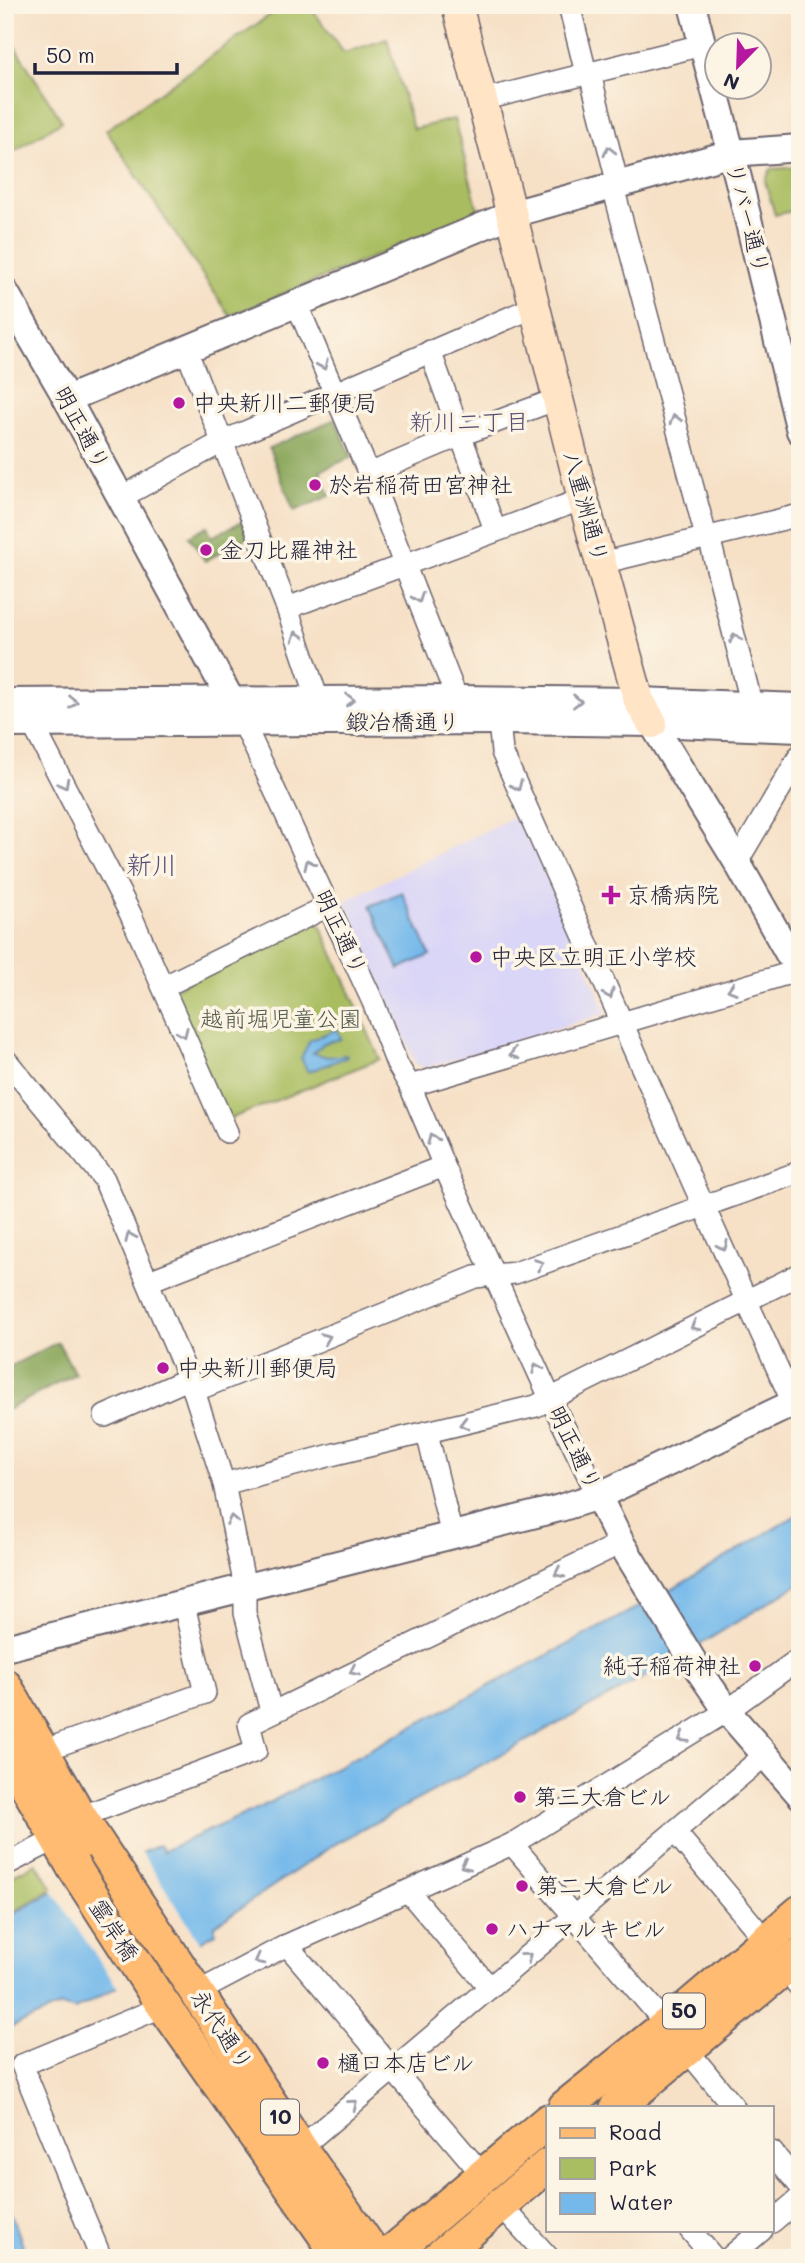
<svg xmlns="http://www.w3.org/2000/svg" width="805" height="2263" font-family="Mali,'Klee One',sans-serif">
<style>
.built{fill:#dad6f7}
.green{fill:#a9bd61;stroke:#66704e;stroke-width:2}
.forest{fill:#86a457;stroke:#546349;stroke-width:2}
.water{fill:#75b9eb;stroke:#4c6e93;stroke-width:2}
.pier{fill:#f6e0c6}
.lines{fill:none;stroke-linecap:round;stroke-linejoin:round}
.minor-casing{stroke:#6c646c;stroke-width:24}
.tertiary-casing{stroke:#6c646c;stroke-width:30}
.secondary-casing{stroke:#6c646c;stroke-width:33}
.primary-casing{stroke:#6c646c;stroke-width:37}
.minor{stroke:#fff;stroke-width:21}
.tertiary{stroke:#fff;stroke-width:26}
.secondary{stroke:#ffe4c6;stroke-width:30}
.primary{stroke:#ffbb71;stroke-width:33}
.primary-bridge-casing{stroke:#6c646c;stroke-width:37;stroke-linecap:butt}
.primary-bridge{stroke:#ffbb71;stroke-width:33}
.oneway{stroke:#9c9ca7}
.poi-dot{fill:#b5179e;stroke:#fcf5e5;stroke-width:2.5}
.labels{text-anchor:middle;stroke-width:7;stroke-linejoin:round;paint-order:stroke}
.shield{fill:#fcf5e5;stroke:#63616e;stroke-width:2}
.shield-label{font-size:21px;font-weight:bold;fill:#22223b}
.street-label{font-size:23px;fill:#22223b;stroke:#fcf5e5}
.poi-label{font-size:23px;fill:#22223b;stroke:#fcf5e5;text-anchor:start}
.park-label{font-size:23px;fill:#515848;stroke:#fcf5e5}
.neighbourhood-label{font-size:24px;fill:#5a4e76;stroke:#fcf5e5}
.quarter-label{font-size:26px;fill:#5a4e76;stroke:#fcf5e5}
</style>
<rect width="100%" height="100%" fill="#fcf5e5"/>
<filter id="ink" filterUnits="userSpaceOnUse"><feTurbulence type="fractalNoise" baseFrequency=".0143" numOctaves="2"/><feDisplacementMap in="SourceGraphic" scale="14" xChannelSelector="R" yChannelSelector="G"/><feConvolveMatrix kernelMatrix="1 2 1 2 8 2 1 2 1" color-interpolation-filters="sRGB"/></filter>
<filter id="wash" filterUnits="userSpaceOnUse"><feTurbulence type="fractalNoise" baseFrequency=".00686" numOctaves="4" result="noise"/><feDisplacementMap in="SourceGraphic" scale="28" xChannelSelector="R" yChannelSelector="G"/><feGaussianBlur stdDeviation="1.57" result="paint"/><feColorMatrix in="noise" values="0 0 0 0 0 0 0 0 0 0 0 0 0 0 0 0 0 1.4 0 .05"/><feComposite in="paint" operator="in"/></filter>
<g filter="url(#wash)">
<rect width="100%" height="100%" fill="#f6e0c6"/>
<polygon class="built" points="519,814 607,1013 426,1068 416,1064 345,901"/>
<g class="green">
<polygon points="284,5 309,5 344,53 387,39 413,129 454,119 479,213 230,316 106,130"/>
<polygon points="5,31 62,121 5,157"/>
<polygon points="800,167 800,209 775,215 765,181 771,169"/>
<polygon points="318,920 380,1059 227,1120 171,990"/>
<polygon points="36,1863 53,1889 11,1913 5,1903 5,1879"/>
</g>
<g class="forest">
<polygon points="335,419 352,457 320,471 330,496 294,511 269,448"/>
<polygon points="243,521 249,537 205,561 189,536 207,526 212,537"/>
<polygon points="58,1342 75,1374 5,1411 5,1369"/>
</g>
<g class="water">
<polygon points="402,892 430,955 399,969 370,906"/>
<polygon points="337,1029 341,1039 324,1043 313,1053 328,1057 346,1055 347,1057 308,1072 301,1058 310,1040"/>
<polygon points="800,1513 800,1583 667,1665 335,1844 214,1926 216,1933 75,2010 61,2006 5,2030 5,1919 52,1892 159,1845 163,1851 263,1806 676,1587"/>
<polygon points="5,2193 27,2258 5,2258"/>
</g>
<polygon class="pier" points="140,1850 202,1945 119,1990 51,1889"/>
</g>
<g filter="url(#ink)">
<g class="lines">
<defs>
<g id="minor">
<polyline points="569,5 584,65 592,82 615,173 616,198 704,529 711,545 748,690 750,704"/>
<polyline points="482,100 702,45"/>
<polyline points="296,302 369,474 457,699"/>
<polyline points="186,349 287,608 318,700"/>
<polyline points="430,351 495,530"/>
<polyline points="369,474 461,435 557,399"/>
<polyline points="120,498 222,442 534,307"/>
<polyline points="601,563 800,515"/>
<polyline points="287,608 583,499"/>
<polyline points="499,721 502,752 694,1185 793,1403"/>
<polyline points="243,722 373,1002 397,1064 410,1086 444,1166 551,1400 598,1496"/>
<polyline points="32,723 130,913 227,1132"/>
<polyline points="737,862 800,755"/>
<polyline points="163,987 328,906"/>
<polyline points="5,1059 104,1179 194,1391 224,1484 245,1587 245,1613 271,1711"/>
<polyline points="410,1086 800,970"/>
<polyline points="149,1281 444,1166"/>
<polyline points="194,1391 475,1277 515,1273 800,1172"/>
<polyline points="105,1416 188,1379"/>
<polyline points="427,1433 452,1536"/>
<polyline points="224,1484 335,1454 536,1406 800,1274"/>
<polyline points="42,1751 205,1693 184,1605"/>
<polyline points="80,1817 256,1751 249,1724 621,1543"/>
<polyline points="675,1832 766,1941"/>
<polyline points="512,1844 667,2025"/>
<polyline points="5,1865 56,1839"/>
<polyline points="408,1891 490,1988"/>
<polyline points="287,1945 482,2174"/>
<polyline points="784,1968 800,1987"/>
<polyline points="198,1992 287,1945 512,1844 727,1711 800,1658"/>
<polyline points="687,2050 734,2107"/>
<polyline points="300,2148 765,1755"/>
<polyline points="772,2152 800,2186"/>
<polyline points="501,2205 549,2258"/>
<polyline points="772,2222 800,2198"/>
<polyline points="690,2230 714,2258"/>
<polyline points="101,2258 22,2065 164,2006"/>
<polyline points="729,2258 762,2230"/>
</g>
<g id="tertiary">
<polyline points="692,5 738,178 800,431"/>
<polyline points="5,292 67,399 239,715"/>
<polyline points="67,399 512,214 732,153 800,148"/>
<polyline points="5,702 457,699 639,701 800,707"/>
<polyline points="652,723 737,862 800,974"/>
<polyline points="5,724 499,721 652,723 800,729"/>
<polyline points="598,1496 621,1543 696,1666 727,1711 800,1795"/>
<polyline points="5,1648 560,1508 598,1496 800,1400"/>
</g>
<polyline id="secondary" points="457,5 505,188 583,499 639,701 652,723"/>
<g id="primary">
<polyline points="5,1686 80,1817 300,2148 377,2258"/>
<polyline points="5,1748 73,1866"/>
<polyline points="155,1993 341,2258"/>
<polyline points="565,2107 667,2025 800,1912"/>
<polyline points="617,2107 800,1955"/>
<polyline points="385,2258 548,2121"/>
<polyline points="438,2258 548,2165"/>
</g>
</defs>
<use href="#minor" class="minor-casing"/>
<use href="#tertiary" class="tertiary-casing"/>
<use href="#secondary" class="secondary-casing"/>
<use href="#primary" class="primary-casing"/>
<use href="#minor" class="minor"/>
<use href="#tertiary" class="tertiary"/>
<use href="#secondary" class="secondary"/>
<use href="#primary" class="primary"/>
<defs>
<polyline id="primary-bridge" points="73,1866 155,1993"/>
</defs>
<use href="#primary-bridge" class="primary-bridge-casing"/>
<use href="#primary-bridge" class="primary-bridge"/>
</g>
<defs><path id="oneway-chevron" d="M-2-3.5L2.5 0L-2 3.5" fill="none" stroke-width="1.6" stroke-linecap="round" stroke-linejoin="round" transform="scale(1.75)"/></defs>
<g class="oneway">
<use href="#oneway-chevron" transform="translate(609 151) rotate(-104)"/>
<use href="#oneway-chevron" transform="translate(323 365) rotate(67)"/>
<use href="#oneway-chevron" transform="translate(675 419) rotate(-105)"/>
<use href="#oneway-chevron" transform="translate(418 598) rotate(69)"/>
<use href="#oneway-chevron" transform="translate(297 636) rotate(-108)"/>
<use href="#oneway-chevron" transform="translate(735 638) rotate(-105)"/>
<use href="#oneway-chevron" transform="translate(350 700)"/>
<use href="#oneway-chevron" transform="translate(577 701) rotate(1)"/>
<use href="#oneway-chevron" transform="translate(73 702)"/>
<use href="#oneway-chevron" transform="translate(64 784) rotate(63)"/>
<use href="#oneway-chevron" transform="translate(517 786) rotate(66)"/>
<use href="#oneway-chevron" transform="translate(309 864) rotate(-115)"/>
<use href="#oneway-chevron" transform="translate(732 989) rotate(164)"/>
<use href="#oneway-chevron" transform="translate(609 994) rotate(66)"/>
<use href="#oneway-chevron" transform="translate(183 1033) rotate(66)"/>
<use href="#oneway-chevron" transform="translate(514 1054) rotate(163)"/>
<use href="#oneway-chevron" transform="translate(432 1139) rotate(-113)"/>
<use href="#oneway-chevron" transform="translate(130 1237) rotate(-114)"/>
<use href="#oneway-chevron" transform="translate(723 1246) rotate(66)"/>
<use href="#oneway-chevron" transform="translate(539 1264) rotate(-20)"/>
<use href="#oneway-chevron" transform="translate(695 1326) rotate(153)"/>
<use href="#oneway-chevron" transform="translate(326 1338) rotate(-22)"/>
<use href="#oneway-chevron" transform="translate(537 1368) rotate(-113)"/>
<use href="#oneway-chevron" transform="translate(464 1424) rotate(166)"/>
<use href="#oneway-chevron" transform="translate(232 1520) rotate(-101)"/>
<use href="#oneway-chevron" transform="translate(559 1573) rotate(154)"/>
<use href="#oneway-chevron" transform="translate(354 1671) rotate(154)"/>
<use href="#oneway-chevron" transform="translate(683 1738) rotate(148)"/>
<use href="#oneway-chevron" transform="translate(465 1865) rotate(156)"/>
<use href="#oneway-chevron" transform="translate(527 1957) rotate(-40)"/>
<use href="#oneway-chevron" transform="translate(259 1960) rotate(152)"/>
<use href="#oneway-chevron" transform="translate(353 2104) rotate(-40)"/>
</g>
</g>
<g class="poi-dot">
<circle cx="179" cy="403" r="7"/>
<circle cx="315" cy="485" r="7"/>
<circle cx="206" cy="550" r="7"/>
<path d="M607.5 884.5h7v7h7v7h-7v7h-7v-7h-7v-7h7z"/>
<circle cx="476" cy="957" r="7"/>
<circle cx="163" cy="1368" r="7"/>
<circle cx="755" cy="1666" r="7"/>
<circle cx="520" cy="1797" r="7"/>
<circle cx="522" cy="1886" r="7"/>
<circle cx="492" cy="1929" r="7"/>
<circle cx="323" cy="2063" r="7"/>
</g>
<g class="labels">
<g class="shield">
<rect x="663" y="1993.5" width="42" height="35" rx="5"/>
<rect x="261" y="2099.5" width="38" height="35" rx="5"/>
</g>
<g class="shield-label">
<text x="684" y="2018">50</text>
<text x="280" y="2124">10</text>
</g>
<g class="street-label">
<text transform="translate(748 218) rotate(76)" y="8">リバー通り</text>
<text transform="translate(82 428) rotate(62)" y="8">明正通り</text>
<text transform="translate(586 507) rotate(75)" y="8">八重洲通り</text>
<text x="403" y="730">鍛冶橋通り</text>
<text transform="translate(341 932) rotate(65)" y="8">明正通り</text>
<text transform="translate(575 1448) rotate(64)" y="8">明正通り</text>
<text transform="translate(114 1930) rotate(57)" y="8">霊岸橋</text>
<text transform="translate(222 2030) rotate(56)" y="8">永代通り</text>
</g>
<g class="poi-label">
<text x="193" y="411">中央新川二郵便局</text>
<text x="329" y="493">於岩稲荷田宮神社</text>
<text x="220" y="558">金刀比羅神社</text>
<text x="627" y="903">京橋病院</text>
<text x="490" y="965">中央区立明正小学校</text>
<text x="177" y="1376">中央新川郵便局</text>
<text x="741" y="1674" text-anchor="end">純子稲荷神社</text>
<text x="534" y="1805">第三大倉ビル</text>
<text x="536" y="1894">第二大倉ビル</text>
<text x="506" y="1937">ハナマルキビル</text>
<text x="337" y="2071">樋口本店ビル</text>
</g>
<g class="park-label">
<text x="281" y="1027">越前堀児童公園</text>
</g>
<g class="neighbourhood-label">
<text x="469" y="430">新川二丁目</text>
</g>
<g class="quarter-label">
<text x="152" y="874">新川</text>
</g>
</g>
<rect width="805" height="2263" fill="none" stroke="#fcf5e5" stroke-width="28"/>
<rect x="546" y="2106" width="228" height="126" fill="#fcf5e5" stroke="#a5a1a1" stroke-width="2"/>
<rect x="560" y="2128" width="35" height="10" fill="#ffbb71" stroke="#a5a1a1" stroke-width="2"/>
<text x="609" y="2140" font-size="21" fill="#22223b">Road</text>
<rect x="560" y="2158" width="35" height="21" fill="#a9bd61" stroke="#a5a1a1" stroke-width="2"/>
<text x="609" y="2176" font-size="21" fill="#22223b">Park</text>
<rect x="560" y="2193" width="35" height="21" fill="#75b9eb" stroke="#a5a1a1" stroke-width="2"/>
<text x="609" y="2210" font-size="21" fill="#22223b">Water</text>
<g transform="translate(738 66) rotate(203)"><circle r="33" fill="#fcf5e5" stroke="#a5a1a1" stroke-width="2"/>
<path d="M0-5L12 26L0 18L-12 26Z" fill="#b5179e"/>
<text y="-10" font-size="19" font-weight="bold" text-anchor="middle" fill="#22223b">N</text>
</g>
<path d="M35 63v10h142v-10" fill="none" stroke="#22223b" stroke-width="3.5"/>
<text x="46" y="63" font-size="21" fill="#22223b" stroke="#fcf5e5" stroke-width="5" paint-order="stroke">50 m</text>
</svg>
